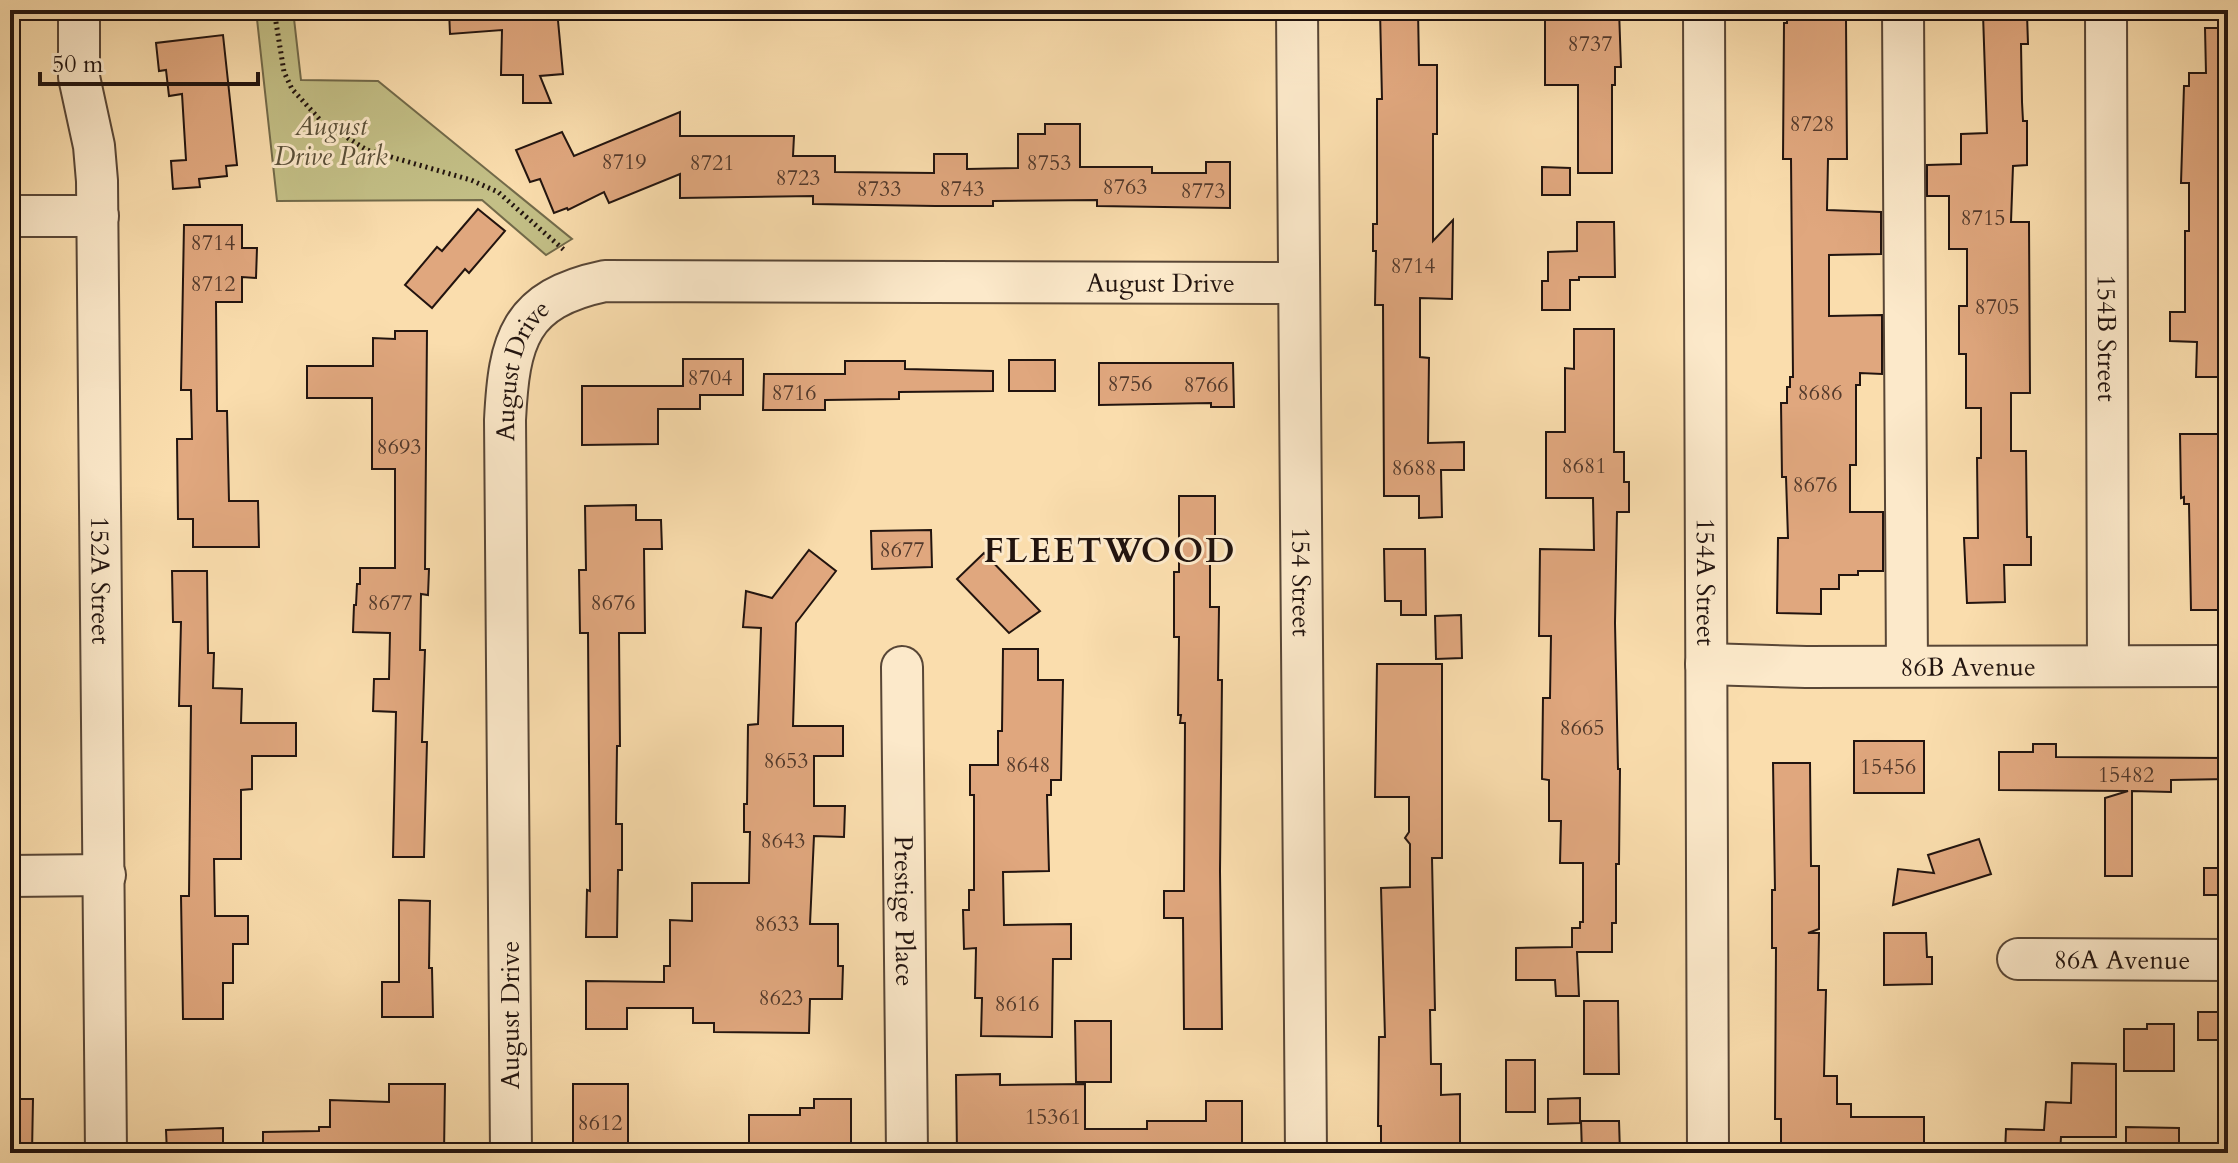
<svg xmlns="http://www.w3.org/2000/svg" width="2238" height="1163" font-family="Cardo,serif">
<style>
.green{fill:#c3bf86;stroke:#726a4a;stroke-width:2}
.building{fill:#e0a77e;stroke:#22140f;stroke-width:2}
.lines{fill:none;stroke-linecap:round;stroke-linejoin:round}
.minor-casing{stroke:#584636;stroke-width:44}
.path{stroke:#22140f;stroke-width:5;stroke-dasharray:2 4;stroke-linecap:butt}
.minor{stroke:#fce9ca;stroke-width:40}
.labels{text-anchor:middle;stroke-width:6;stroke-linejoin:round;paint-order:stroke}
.number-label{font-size:22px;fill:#52392b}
.park-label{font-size:26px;font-style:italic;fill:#5a5039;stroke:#fce9ca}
.street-label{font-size:26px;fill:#22140f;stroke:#fce9ca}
.district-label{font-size:34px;font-weight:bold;letter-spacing:2px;fill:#22140f;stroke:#fce9ca}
</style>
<rect width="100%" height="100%" fill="#faddad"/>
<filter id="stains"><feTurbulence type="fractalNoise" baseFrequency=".0025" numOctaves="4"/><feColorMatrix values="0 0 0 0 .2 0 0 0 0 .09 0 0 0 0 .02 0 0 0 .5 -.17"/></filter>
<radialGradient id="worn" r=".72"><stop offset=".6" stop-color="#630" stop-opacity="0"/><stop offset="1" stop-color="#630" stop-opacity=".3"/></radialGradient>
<polygon class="green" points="256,10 293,10 301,80 378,81 572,239 546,255 482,200 277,201"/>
<g class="building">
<polygon points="449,10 557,10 563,74 540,76 551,103 523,103 523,75 501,75 502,30 450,34"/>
<polygon points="1380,10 1418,10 1419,65 1437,65 1437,134 1433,134 1433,241 1453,220 1452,299 1420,298 1420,357 1429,358 1428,443 1464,442 1464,470 1441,470 1442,517 1419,518 1419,496 1384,496 1383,305 1375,305 1376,251 1373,251 1373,224 1377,224 1377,99 1382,99"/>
<polygon points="1545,10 1619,10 1621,67 1615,67 1615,85 1612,85 1612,173 1578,173 1578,85 1545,85"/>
<polygon points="1787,10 1837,10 1837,19 1846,19 1847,159 1828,159 1827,210 1881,212 1881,254 1829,255 1829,316 1882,315 1882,374 1860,373 1860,385 1856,385 1856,465 1850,465 1850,512 1883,512 1883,571 1858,571 1858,575 1839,575 1839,589 1821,589 1821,614 1777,613 1778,538 1788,538 1786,477 1782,477 1781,403 1787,403 1787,387 1790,387 1790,377 1793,377 1791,159 1783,159 1784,23 1787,23"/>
<polygon points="1983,14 2027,14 2028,44 2021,44 2022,102 2023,121 2027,121 2027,165 2013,166 2011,222 2029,222 2030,393 2011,393 2011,451 2026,451 2027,537 2031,537 2031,565 2004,565 2005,602 1967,603 1964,538 1978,538 1977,458 1981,458 1981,408 1966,408 1966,354 1959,354 1959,306 1967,306 1967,249 1949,249 1949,196 1927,196 1927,165 1961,164 1961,134 1987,133"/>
<polygon points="2205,28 2228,28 2228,377 2196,377 2197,342 2170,341 2170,312 2185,312 2185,231 2189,231 2189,183 2181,183 2184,86 2189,86 2189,73 2206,73"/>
<polygon points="223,35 237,165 226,166 227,176 199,179 200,187 173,189 171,161 186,160 182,94 169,96 166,70 159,71 156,43"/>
<polygon points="680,112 680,136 794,136 793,156 835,156 835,172 934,173 934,154 967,154 967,169 1018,168 1018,134 1045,134 1045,124 1080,124 1080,167 1152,167 1152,173 1206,173 1206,162 1230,162 1230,208 1097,206 1097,200 993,201 993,206 935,206 813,204 813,196 680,198 680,174 609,203 604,192 568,210 567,208 554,213 540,179 530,182 516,150 562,132 574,156"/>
<polygon points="1542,167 1570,168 1570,195 1542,195"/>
<polygon points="478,209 505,231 469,273 465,269 432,308 405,285 437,247 442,251"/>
<polygon points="1577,222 1614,222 1615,277 1579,277 1579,280 1570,280 1570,310 1542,310 1542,281 1548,281 1548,252 1577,251"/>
<polygon points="184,225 242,225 242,248 257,248 256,278 242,277 242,302 216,302 217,411 227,411 229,501 258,501 259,547 193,547 193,519 178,519 177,439 192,439 191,390 181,390"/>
<polygon points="1574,329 1614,329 1614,452 1624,452 1624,482 1629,482 1629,512 1617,512 1615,623 1618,769 1620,769 1619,864 1616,864 1616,923 1612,923 1612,952 1577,952 1579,996 1556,996 1555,980 1516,980 1516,948 1572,947 1572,928 1580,928 1580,922 1583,922 1583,863 1560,863 1561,821 1549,821 1549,780 1542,779 1543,698 1550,698 1551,636 1539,636 1540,549 1594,550 1593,498 1546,498 1546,432 1565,432 1565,368 1574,369"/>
<polygon points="395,331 427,331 425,569 429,569 428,595 421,594 420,650 425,650 422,742 427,742 424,857 393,857 396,712 373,711 374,679 389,679 390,633 353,632 354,605 356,605 357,584 360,584 360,568 395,568 395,469 372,469 372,398 307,398 307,366 373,366 373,338 395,339"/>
<polygon points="683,359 743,359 743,395 700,395 700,409 658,409 658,444 582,445 582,386 683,386"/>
<rect x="1009" y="360" width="46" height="31"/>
<polygon points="845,361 905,361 905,369 993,371 993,391 899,392 899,399 825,400 825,410 763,410 764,374 845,374"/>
<polygon points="1099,363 1233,363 1234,407 1211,407 1211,403 1099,405"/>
<polygon points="2180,434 2228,434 2228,610 2191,610 2189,504 2184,504 2184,497 2181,498"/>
<polygon points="1179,496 1215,496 1215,555 1210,555 1210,607 1219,607 1218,680 1222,680 1220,871 1222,1029 1184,1029 1183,918 1164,918 1164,891 1184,891 1185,723 1180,723 1181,715 1178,715 1179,637 1174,637 1174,572 1179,572"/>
<polygon points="636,505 636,520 661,520 662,549 644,549 645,633 619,633 620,746 617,746 616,824 622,824 622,870 618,870 617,937 586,937 587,890 590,891 588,633 580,633 579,570 586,570 585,506"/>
<polygon points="931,530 932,567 872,569 871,531"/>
<polygon points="1384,549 1425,549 1426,615 1401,615 1401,601 1385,601"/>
<polygon points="809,550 836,571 796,623 793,726 843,726 843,756 814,756 814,806 845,806 844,837 814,836 810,924 838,924 838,966 843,966 842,999 810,999 809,1033 714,1032 714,1023 693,1023 693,1008 627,1008 627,1029 586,1029 586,981 664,982 664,966 670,966 670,920 692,921 692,883 749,883 750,832 744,832 744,804 747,804 748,725 758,724 761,628 743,627 746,591 772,598"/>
<polygon points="984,553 1040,611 1009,633 957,579"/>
<polygon points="172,571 207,571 208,653 214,653 213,688 242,689 241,723 296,723 296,756 252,756 252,789 241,790 241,859 214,859 215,916 248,916 248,944 233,944 233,983 223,983 223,1019 183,1019 181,896 189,896 191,706 179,706 181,622 173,622"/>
<polygon points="1461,615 1462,658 1436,659 1435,616"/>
<polygon points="1003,649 1038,649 1038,680 1063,680 1061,780 1051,780 1051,795 1047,795 1049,871 1003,872 1004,925 1071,924 1071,959 1053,959 1052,1037 981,1036 982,998 975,998 976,948 964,949 963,910 969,910 969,890 974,890 974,795 970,795 970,765 998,765 998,731 1002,731"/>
<polygon points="1377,664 1442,664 1442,858 1432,858 1435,1010 1430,1010 1431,1064 1441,1064 1441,1095 1460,1094 1460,1153 1381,1153 1381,1126 1378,1126 1379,1037 1385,1037 1381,888 1410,887 1410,844 1405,838 1409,832 1409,797 1375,797"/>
<rect x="1854" y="741" width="70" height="52"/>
<polygon points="2033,744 2056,744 2056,757 2228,758 2228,779 2171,780 2171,792 2132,791 2132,876 2105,876 2105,798 2128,791 1999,790 1999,752 2033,752"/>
<polygon points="1773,763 1810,763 1811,866 1819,866 1819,929 1808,933 1819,933 1818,990 1826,990 1824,1076 1837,1076 1837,1104 1851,1104 1851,1117 1924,1117 1924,1153 1781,1153 1781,1119 1775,1119 1776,948 1772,948 1772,890 1775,890"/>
<polygon points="1979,839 1991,874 1893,905 1898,869 1934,873 1928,855"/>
<rect x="2204" y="868" width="24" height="27"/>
<polygon points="399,900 430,901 429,968 432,968 433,1017 382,1017 382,982 399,982"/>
<polygon points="1884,933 1926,933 1927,957 1932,957 1932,984 1884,985"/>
<polygon points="1584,1001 1618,1001 1619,1074 1584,1074"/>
<rect x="2198" y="1012" width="26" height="28"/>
<polygon points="1075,1021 1111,1021 1111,1082 1076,1082"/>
<polygon points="2147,1024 2174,1024 2174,1071 2124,1071 2124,1029 2147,1029"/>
<rect x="1506" y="1060" width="29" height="52"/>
<polygon points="2072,1063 2116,1064 2116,1137 2061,1137 2060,1153 2005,1153 2006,1129 2044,1130 2046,1102 2071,1103"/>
<polygon points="1000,1074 1000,1085 1085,1084 1085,1129 1147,1129 1147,1121 1206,1121 1206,1101 1242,1101 1242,1153 957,1153 956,1075"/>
<polygon points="389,1084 445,1084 444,1153 263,1153 263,1132 319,1131 319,1127 330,1127 330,1100 389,1102"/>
<rect x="573" y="1084" width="55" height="69"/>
<polygon points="1580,1098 1580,1123 1548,1124 1548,1099"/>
<polygon points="10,1099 33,1099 32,1153 10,1153"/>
<polygon points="814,1099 851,1099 851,1153 749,1153 749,1115 800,1115 800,1108 814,1108"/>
<polygon points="1581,1121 1619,1121 1620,1153 1582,1153"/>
<polygon points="2126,1127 2179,1128 2179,1153 2126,1153"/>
<polygon points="223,1128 223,1153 167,1153 166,1130"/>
</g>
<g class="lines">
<defs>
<g id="minor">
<path id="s1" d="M79,10V77L94,146L97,181L106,1153"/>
<path id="s2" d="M1297,10L1306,1153"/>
<path id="s3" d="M1704,10L1708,1153"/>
<polyline points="1903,10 1907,666"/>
<path id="s4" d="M2106,10L2108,665"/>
<polyline points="10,216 98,216"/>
<path id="s5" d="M1706,664L1806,667L2228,666"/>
<path id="s6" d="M902,667L907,1153"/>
<polyline points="10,876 105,875"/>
<path id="s7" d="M2018,959L2228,960"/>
<path id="s8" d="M511,1153L505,420C509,340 519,299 605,281L1299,283"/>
</g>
</defs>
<use href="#minor" class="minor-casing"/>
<polyline class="path" points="274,10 284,72 292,89 322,122 367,150 471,180 498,192 564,250"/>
<use href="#minor" class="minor"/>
</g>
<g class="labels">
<g class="number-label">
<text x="1590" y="51">8737</text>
<text x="1812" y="131">8728</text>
<text x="624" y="169">8719</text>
<text x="712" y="170">8721</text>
<text x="1049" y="170">8753</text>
<text x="798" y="185">8723</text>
<text x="1125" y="194">8763</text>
<text x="879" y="196">8733</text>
<text x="962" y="196">8743</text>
<text x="1203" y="198">8773</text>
<text x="1983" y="225">8715</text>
<text x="213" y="250">8714</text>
<text x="1413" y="273">8714</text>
<text x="213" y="291">8712</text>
<text x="1997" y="314">8705</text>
<text x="710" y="385">8704</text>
<text x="1130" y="391">8756</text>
<text x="1206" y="392">8766</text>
<text x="794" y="400">8716</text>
<text x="1820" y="400">8686</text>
<text x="399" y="454">8693</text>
<text x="1584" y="473">8681</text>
<text x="1414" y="475">8688</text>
<text x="1815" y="492">8676</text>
<text x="902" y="557">8677</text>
<text x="390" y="610">8677</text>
<text x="613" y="610">8676</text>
<text x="1582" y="735">8665</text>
<text x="786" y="768">8653</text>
<text x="1028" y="772">8648</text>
<text x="1888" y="774">15456</text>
<text x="2126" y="782">15482</text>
<text x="783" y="848">8643</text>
<text x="777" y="931">8633</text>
<text x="781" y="1005">8623</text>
<text x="1017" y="1011">8616</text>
<text x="1053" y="1124">15361</text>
<text x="600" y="1130">8612</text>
</g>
<g class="park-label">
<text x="331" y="135">August<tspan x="331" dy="30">Drive Park</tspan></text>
</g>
<g class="street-label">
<text dy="9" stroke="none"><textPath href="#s8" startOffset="1480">August Drive</textPath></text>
<text dy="9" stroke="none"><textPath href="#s4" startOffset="328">154B Street</textPath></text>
<text dy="9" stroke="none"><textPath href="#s8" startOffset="786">August Drive</textPath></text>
<text dy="9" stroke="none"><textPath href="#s1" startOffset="572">152A Street</textPath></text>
<text dy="9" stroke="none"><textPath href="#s2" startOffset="572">154 Street</textPath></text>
<text dy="9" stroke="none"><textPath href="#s3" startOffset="572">154A Street</textPath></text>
<text dy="9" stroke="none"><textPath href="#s5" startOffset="262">86B Avenue</textPath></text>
<text dy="9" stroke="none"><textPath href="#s6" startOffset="244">Prestige Place</textPath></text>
<text dy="9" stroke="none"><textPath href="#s7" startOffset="104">86A Avenue</textPath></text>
<text transform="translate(510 1015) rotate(-90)" y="9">August Drive</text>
</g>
<g class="district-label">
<text x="1110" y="562">FLEETWOOD</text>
</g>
</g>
<rect width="2238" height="1163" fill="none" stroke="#faddad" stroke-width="40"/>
<rect x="12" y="12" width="2214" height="1139" fill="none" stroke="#22140f" stroke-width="4"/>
<rect x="20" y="20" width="2198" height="1123" fill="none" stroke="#22140f" stroke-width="2"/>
<path d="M40 72v12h218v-12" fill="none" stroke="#22140f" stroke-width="4"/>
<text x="52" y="72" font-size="24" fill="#22140f" stroke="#fce9ca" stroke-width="6" paint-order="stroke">50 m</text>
<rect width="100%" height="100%" filter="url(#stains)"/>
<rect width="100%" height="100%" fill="url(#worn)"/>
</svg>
